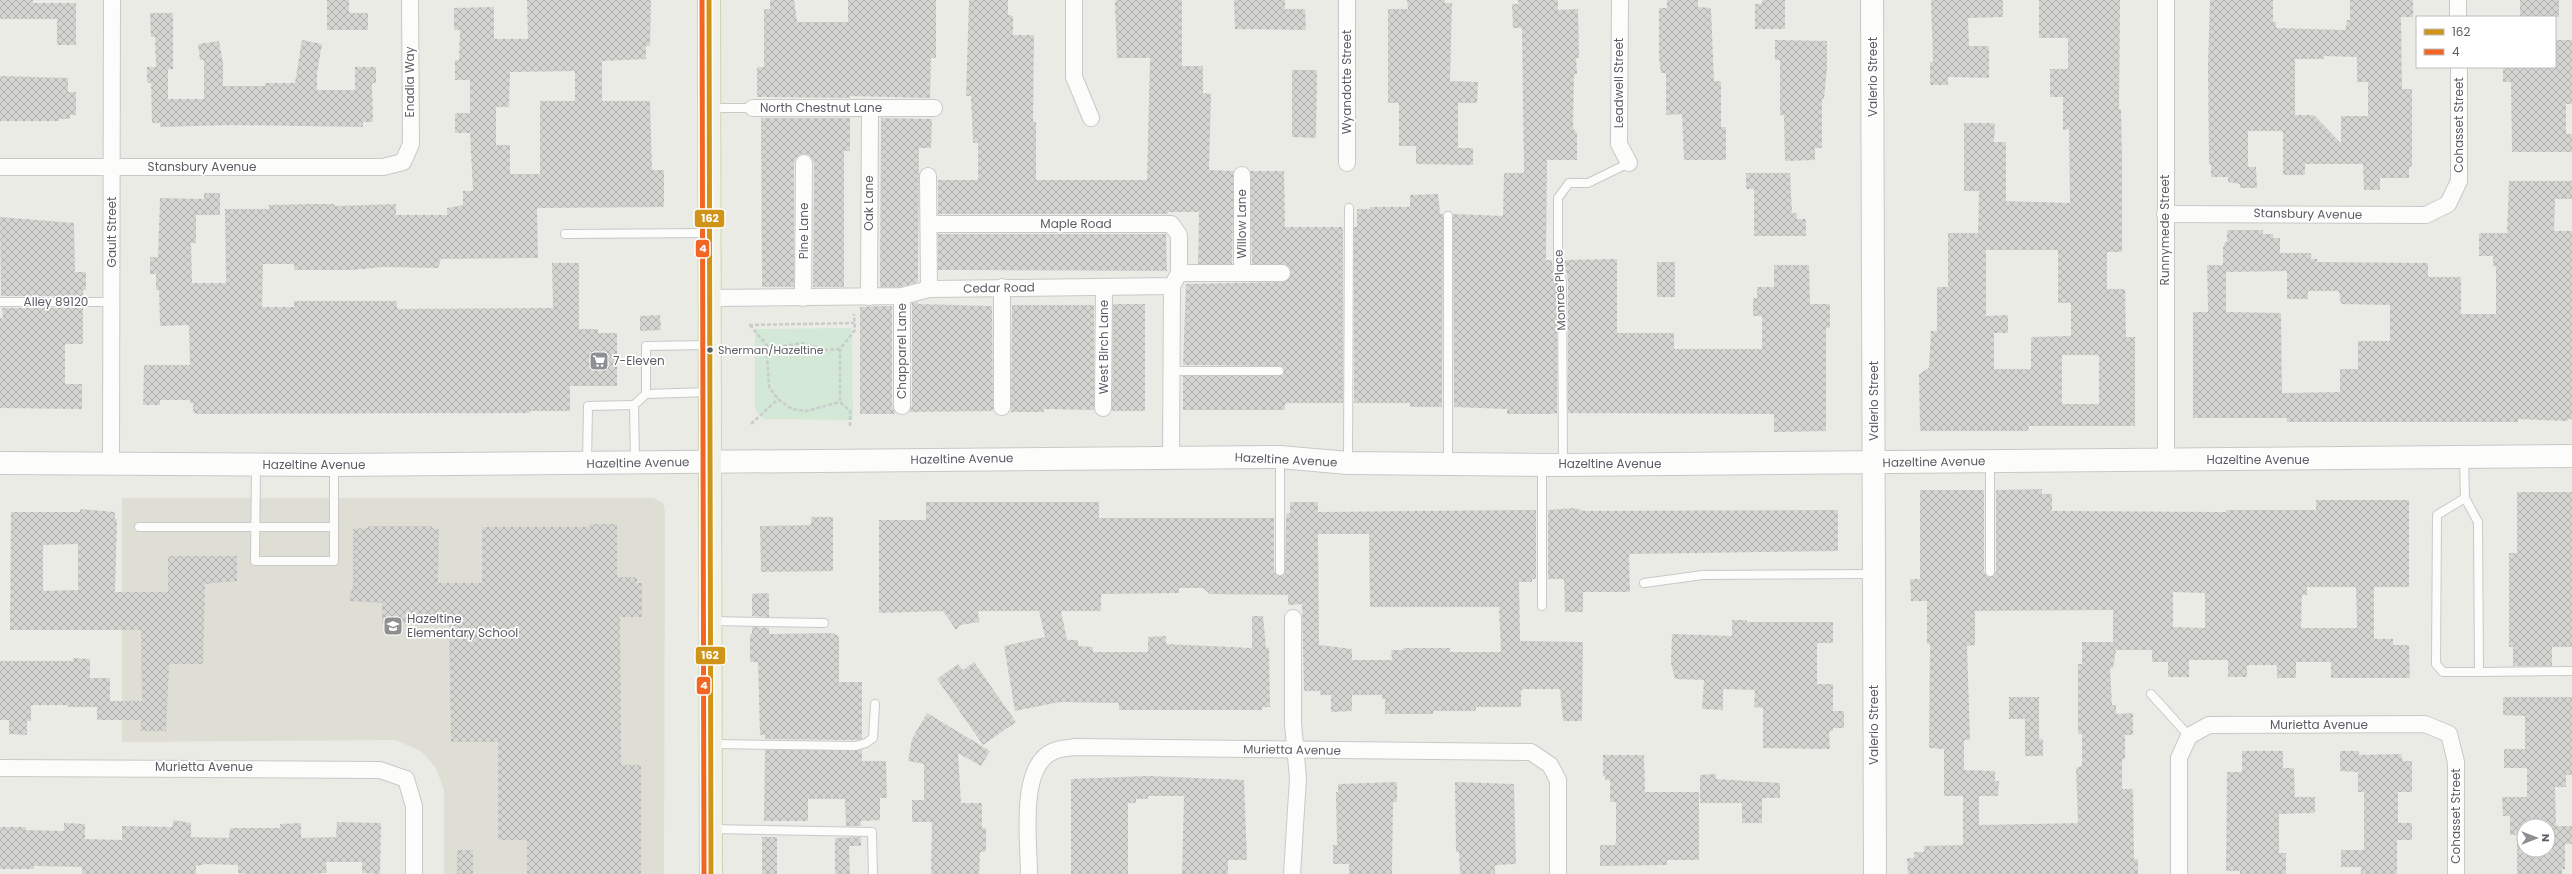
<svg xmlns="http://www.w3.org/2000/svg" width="2572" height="874" font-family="Poppins,sans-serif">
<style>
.education{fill:#deded5}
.green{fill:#d3e8d7}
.building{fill:url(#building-cross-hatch);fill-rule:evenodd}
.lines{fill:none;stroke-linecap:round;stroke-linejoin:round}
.lane-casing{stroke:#c8c9c8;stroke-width:10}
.street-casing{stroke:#c8c9c8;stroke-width:18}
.secondary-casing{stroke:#c8c8c8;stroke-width:24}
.primary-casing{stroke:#d2d2b4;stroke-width:24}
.path{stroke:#c8ccca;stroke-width:2.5;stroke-dasharray:4 2;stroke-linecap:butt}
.lane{stroke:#fcfcfb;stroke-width:8}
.street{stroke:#fcfcfb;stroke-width:16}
.secondary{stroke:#fcfcfb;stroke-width:22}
.primary{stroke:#f1f2e7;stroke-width:22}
.bus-1-casing{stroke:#fff;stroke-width:8}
.bus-2-casing{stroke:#fff;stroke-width:8}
.bus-1{stroke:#d09419;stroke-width:5}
.bus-2{stroke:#f26522;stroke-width:5}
.bus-dot{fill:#5b5d63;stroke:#fff;stroke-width:1.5}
.labels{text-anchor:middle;stroke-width:3.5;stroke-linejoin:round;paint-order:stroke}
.bus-label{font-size:11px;fill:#5b5d63;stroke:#fff;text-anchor:start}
.street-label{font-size:12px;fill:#5b5d63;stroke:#fff}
.poi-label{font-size:12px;fill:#5b5d63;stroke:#fff;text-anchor:start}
.line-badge{stroke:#fff;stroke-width:1.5}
.badge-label{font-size:11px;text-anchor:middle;font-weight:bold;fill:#fff}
</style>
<defs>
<pattern id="building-cross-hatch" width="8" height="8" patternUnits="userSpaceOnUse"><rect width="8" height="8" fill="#d4d4d1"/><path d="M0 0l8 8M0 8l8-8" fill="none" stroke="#afafad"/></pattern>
</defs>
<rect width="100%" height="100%" fill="#ebebe6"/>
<polygon class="education" points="122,498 653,498 663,503 665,512 664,874 444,874 444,790 436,768 421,751 395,740 122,742"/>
<polygon class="green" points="852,328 853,420 763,419 755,409 755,329"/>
<g class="building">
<polygon points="0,0 33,0 33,3 76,3 76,45 57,45 57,19 0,19"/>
<polygon points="327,0 349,0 349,13 368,13 368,30 327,30"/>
<path d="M527,0H651L650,46H646V59L602,61V101H650L652,170H664V207L537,208L538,258L441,259L438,268L384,267L352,270H294V264H263L262,307H294V301H397V309L553,308L552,263H579V329H598V333H617V386H570V411H530V413L197,414L193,412V403H190V400H160V405H143L144,365H190L189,325L160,326L159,290H156V274H150V257H158L160,198L204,199V193H220V215H196V243H191L192,283H226L225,209H269V205L313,204H335V206L396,204V215H447V208L463,205V191H473L470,133H455V113H470V80H455V60H459L460,30H454V8L494,7V39H528ZM575,71V101H540V174H510V145H496V107H509L510,72Z"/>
<polygon points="770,0 794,0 797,22 848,22 848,0 936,0 936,58 931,58 930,98 849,96 850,98 757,97 757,67 764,67 764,9 770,9"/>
<polygon points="969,0 1008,0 1008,15 1013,16 1013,35 1034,35 1033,122 1036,122 1036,180 1147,180 1150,58 1117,58 1115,3 1116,0 1182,0 1182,66 1203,66 1203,93 1211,94 1209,170 1234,171 1232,264 1198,264 1199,212 1168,212 1168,214 938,214 938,180 978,180 978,143 973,143 971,96 966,96"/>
<polygon points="1234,0 1285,0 1285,9 1305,9 1306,30 1235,29"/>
<polygon points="1407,0 1445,0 1445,3 1452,3 1450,81 1478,82 1477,103 1458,103 1458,148 1473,148 1473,165 1416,164 1416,146 1399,146 1399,103 1388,103 1388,9 1408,9"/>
<polygon points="1518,0 1558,0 1558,10 1578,9 1579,58 1576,58 1577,74 1574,74 1573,128 1577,133 1577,160 1547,160 1546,260 1552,260 1553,272 1557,281 1557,413 1550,414 1507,414 1507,409 1454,407 1453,214 1503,216 1504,173 1524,173 1522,28 1513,28 1512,4 1518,4"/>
<polygon points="1667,0 1698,0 1698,7 1711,8 1714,81 1721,81 1721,127 1726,127 1726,160 1684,160 1682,114 1666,115 1666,73 1661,73 1659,57 1659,8 1667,8"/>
<polygon points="1762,0 1785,0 1785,29 1755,29 1755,4 1762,4"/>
<polygon points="1931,0 2003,0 2003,17 1968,18 1969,46 1989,46 1989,78 1948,77 1948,85 1930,85 1930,62 1933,62"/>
<path d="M2039,0H2120L2119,109H2121L2122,155V252H2107V289H2125L2126,337H2135V426H2029L2028,431H1920L1919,374L1929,368L1931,331H1937V287H1948V233H1978L1979,191H1964V123H1995L1994,142H2006V201L2070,203L2069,129L2063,130V97H2050V69H2068V38H2039ZM1986,250H2058V303H2071V336L2031,337V369H1994V333H2008V315L1986,316ZM2062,355H2099V404H2062Z"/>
<path d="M2210,0H2273V22H2276V28L2345,30L2347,20H2350V0H2413V17H2401L2402,89H2412V167H2409V178H2380V190H2364L2363,164H2305V175H2283V131H2248V167H2256L2257,188H2240V184L2228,182V177H2211V165H2209L2208,65ZM2324,56L2357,57V82H2368V116H2341V143L2314,115H2295V59H2324Z"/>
<rect x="2520" y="0" width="39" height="17"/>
<polygon points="150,13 173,13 173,69 168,69 168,99 204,99 204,60 200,60 198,44 219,41 223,63 223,86 265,86 265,83 295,83 302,40 322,44 317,73 317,90 355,90 355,67 376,67 376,83 372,83 373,122 363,122 363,127 229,125 160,127 160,123 152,123 151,83 147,83 147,67 156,67 155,37 151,37"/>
<polygon points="1775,40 1827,41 1827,68 1824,99 1822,99 1822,148 1815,148 1815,160 1785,161 1784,115 1780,115 1780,60 1775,60"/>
<polygon points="2555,40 2572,40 2572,104 2566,104 2566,134 2572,134 2572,152 2512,152 2511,82 2503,82 2503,67 2555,67"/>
<polygon points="1292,70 1317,70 1316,138 1292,137"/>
<polygon points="0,76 68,78 68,92 76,92 76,115 70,115 70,119 59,119 59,121 0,121"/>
<polygon points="761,118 850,118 850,151 844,151 844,287 813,287 814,163 809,155 804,154 796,158 794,163 794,287 762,287"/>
<polygon points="881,118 932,119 931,148 919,148 918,282 901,287 880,287"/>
<polygon points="1250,171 1284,171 1285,227 1343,227 1343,403 1285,403 1285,410 1183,410 1183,376 1279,376 1284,373 1284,368 1279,366 1183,365 1186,284 1282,282 1290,277 1290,269 1286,265 1252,264"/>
<polygon points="1746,173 1790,173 1792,213 1797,213 1797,219 1806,219 1806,236 1754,236 1754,189 1746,189"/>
<path d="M2509,181H2572V199H2555L2554,231H2572V419H2568V421L2518,419V422H2287V418H2193V312H2208L2207,265H2223V248L2225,242H2227V230H2263V234H2273V238H2280V253H2311V259H2317V262L2428,263V277H2461V314H2496V266H2493V256H2479V233H2507ZM2287,271V299H2308V291H2339L2341,304L2390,305V341H2358V369H2340V392L2282,393L2281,313L2226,312V272Z"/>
<polygon points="1438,194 1440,214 1443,214 1442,407 1410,407 1410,403 1354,403 1354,227 1357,227 1357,209 1370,209 1370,207 1410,207 1410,195"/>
<polygon points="0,217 74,223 75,272 86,272 86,290 83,290 83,296 1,296"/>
<polygon points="938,234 1166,234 1167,271 938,270"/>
<polygon points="1617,259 1617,333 1674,333 1674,349 1762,349 1762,316 1753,316 1753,298 1757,298 1757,287 1774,287 1774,265 1809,265 1810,304 1830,304 1830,328 1826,328 1826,431 1774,432 1774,414 1568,413 1568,280 1564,260"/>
<rect x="1657" y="262" width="18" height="35"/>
<polygon points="918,302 918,304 992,306 993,411 909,412 912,406 912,303"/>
<polygon points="1113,304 1145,304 1145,411 1112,411"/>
<polygon points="1012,305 1094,305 1094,410 1044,409 1044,412 1011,412"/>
<polygon points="880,306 892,306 892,406 895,412 894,414 860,414 860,307"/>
<polygon points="2,308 83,308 83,344 65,344 65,384 82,384 82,409 0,408 0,318 3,318"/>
<polygon points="660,315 661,330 640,331 640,316"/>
<path d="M2042,489V494H2052V511L2226,512V510H2316V500H2409V587H2374V639H2393V645H2409L2410,678H2331V662H2296V678H2277V665H2247V677H2228V660H2189V677H2168V662H2152V650H2116L2113,668H2110L2112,705H2116V714L2133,713V735H2125V759H2122V789H2133L2134,859H2138V874H1908L1907,858H1914V852H1924V846L1963,845V796H1944V749L1929,748L1930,644H1927V601H1911L1910,579H1920V490H1984V572L1990,577L1996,572V490ZM2307,587H2356L2357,628H2301L2302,595H2307ZM2173,592L2205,593V628L2173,627ZM2113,610V642H2082V664H2078V734H2082V766L2076,768L2078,823L1979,825V796H1998L1999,781H1995V771L1964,770V740H1970L1967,646L1975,645V611Z"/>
<polygon points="2517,492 2572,492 2572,647 2552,647 2552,666 2513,666 2513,647 2509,647 2509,553 2517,553"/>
<path d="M926,502H1099V518H1274V571L1280,576L1285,571L1286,518L1287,513H1290V502H1318V512L1536,510V579H1532V582H1519L1520,641L1583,642L1582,721H1563L1560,689H1524L1521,691V707H1476V711H1433V714H1385V699H1382V695H1352V711L1331,712V695H1320V691H1304L1302,604L1288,605V595L1210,594L1203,588H1179V593L1101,594V611H1061L1067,640H1078V646L1093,647V652H1148V637L1166,636V644L1252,648V616H1263L1266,648H1269L1270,707H1262V710H1119V703L1060,702L1015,711L1004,646L1045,637L1039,611H978L979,622L960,625L956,630L943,611L879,613V520H926ZM1318,534H1369L1370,607H1499L1501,652H1450V648H1403L1404,650H1391L1392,660H1352V649L1319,645Z"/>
<polygon points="1575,508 1583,511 1838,510 1838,551 1629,554 1630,592 1583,592 1583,612 1565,612 1564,579 1548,579 1548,510"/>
<path d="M80,509L115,512V519H117L115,592H168V556H237V581L205,584L203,664H169L166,731H141V720H97V707H67V705H31V721H27V735L9,734V720H0V661H73V658L90,659V678H110V701H142L141,630H10L11,512H80ZM78,544V590L43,591V545Z"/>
<polygon points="811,517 833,517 833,571 761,572 760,526 811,525"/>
<polygon points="590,524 617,524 617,577 637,577 637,583 642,583 642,617 620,617 621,765 641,765 641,874 527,874 527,840 498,840 498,742 451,742 449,624 382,623 382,603 349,601 353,585 353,529 368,528 368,526 432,526 432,528 439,529 438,583 482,583 482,527 590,527"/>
<polygon points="769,593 769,617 752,616 752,594"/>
<polygon points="1732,620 1747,620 1747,622 1833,622 1833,643 1817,643 1817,684 1833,684 1833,711 1844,711 1844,728 1833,728 1833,731 1829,731 1830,749 1763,748 1763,708 1754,707 1755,690 1723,689 1723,710 1702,709 1704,680 1675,679 1671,663 1672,634 1732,636"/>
<polygon points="752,627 769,628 769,634 832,633 839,636 839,682 862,682 862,739 855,740 765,739 765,735 760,735 758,662 750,662 750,634 752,634"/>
<polygon points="974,662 1016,722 983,745 937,679 958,664 963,670"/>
<polygon points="2009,697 2039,697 2039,739 2043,739 2043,756 2025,756 2025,719 2009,719"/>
<path d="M2503,697H2572V775H2566V787H2555L2556,826H2572V844H2565V869H2562V874H2517V835H2510V816H2503L2502,797H2527V768H2504V749H2525V716L2503,715ZM2524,826H2548V850H2524Z"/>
<polygon points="927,713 990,751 981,766 958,753 961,803 982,803 982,828 986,828 986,848 985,852 980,852 979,874 931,874 932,822 912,822 912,800 924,800 924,764 908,761 912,739"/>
<polygon points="765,750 862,750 862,761 886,761 887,798 880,798 880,820 861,821 861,826 846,826 845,799 808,799 808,821 764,821"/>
<polygon points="2242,751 2283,751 2283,768 2294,768 2295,797 2315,797 2315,813 2279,814 2279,853 2286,853 2286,874 2240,874 2240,871 2226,871 2227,772 2242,772"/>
<polygon points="2340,751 2359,751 2359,755 2401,754 2403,761 2412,761 2412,792 2398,792 2398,823 2412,823 2412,840 2397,840 2397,874 2361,874 2361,867 2341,867 2341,850 2364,850 2364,792 2358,792 2358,772 2340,771"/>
<polygon points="1603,755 1644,755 1645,792 1699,792 1699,860 1667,860 1667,865 1600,866 1600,845 1615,845 1616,841 1616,802 1610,802 1610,780 1605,780 1605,776 1603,776"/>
<polygon points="1716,774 1716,779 1780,783 1780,798 1762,798 1762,823 1742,823 1742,803 1700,803 1700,775"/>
<polygon points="1148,776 1244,780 1247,860 1228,860 1228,874 1182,874 1184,796 1148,796 1148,799 1136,799 1136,803 1128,803 1128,874 1071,874 1071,779"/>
<polygon points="1397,782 1397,802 1393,802 1392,874 1349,874 1349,864 1333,864 1333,845 1337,845 1336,792 1338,792 1338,784"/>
<polygon points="1455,782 1514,784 1516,864 1495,865 1495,874 1460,874 1459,852 1456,852"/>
<polygon points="174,820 191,823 191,837 229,838 230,828 280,828 280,824 301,823 301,838 336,837 337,822 381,823 380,874 362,873 362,862 326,862 327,873 305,874 247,874 238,873 238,865 206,864 196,866 196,874 82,874 82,867 34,866 34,869 0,869 0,827 26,827 26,830 64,831 64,823 85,824 85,839 122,840 122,826 172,827"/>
<rect x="762" y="837" width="15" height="37"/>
<polygon points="861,837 861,846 849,846 850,874 835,874 835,838"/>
<rect x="457" y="850" width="16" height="24"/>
</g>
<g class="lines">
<defs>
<g id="lane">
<polyline points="710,108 753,108"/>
<polyline points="565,234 708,233"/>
<polyline points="0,302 112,302"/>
<polyline points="1171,371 1279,371"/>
<polyline points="646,394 709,392"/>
<polyline points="634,405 646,394 646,346 708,345"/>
<polyline points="1280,458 1280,571"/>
<polyline points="2464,459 2465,498 2478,522 2479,672 2572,671"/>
<polyline points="1348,462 1349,208"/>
<polyline points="1990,462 1990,572"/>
<polyline points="587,463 588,406 634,405 635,461"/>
<polyline points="1448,463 1448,216"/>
<polyline points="1563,464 1562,280 1558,270 1558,198 1569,183 1588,183 1629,163"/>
<polyline points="1542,465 1542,606"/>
<polyline points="256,466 255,561 334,561 334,467"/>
<polyline points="2465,498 2437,515 2436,664 2443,672 2479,672"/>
<polyline points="139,527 334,527"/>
<polyline points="1644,583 1703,575 1873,574"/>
<polyline points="711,621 824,623"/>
<polyline points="2151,694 2189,736"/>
<polyline points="711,744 856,746 866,743 873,738 875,704"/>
<polyline points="711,829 872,832 873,874"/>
</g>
<g id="street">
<polyline points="1074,0 1074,77 1091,118"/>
<polyline points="1347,0 1347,163"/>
<polyline points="1620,0 1619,144 1629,163"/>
<polyline points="2458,0 2458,17"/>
<polyline points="753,108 934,108"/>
<polyline points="0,167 383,167 403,162 411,144 410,0"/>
<polyline points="928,176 929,289"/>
<polyline points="2165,214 2426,215 2448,204 2459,181 2459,67"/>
<polyline points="929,224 1171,224 1179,235 1179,273"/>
<polyline points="1242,273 1242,175"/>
<polyline points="869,297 870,108"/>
<polyline points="709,298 902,296 929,289 1172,286 1179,273 1282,273"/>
<polyline points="803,298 804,163"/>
<polyline points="902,406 902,296"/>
<polyline points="1002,407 1002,287"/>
<polyline points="1103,408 1104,287"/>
<polyline points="1171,457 1172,286"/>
<polyline points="2166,460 2166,0"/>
<polyline points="111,464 112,0"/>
<polyline points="0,768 380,770 406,779 414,806 414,874"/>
<path d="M1029,874C1029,842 1018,765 1054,751C1061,748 1069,748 1076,747L1531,752L1550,765L1558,780V874"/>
<polyline points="1292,874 1298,778 1293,724 1293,618"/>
<polyline points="2179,874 2179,758 2189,736 2209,725 2425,724 2449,734 2456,762 2456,874"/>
</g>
<g id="secondary">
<polyline points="1872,0 1875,874"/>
<polyline points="0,463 334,465 1280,457 1348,463 1563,465 2572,456"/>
</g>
<polyline id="primary" points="709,0 711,874"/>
</defs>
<use href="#lane" class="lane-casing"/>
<use href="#street" class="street-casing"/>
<use href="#secondary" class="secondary-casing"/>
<use href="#primary" class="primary-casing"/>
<g class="path">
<polyline points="749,325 854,323"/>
<polyline points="750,325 770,349"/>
<polyline points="840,349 827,350 802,343 771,348 767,354 769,387 778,399 792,409 806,411 840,402"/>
<polyline points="751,424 778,399"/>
<polyline points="850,426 850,411 840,402 840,349 855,330 854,314"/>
</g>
<use href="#lane" class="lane"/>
<use href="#street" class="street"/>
<use href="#secondary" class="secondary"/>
<use href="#primary" class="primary"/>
<defs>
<polyline id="bus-1" points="709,0 711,874"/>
<polyline id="bus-2" points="702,0 704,874"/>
</defs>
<use href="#bus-1" class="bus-1-casing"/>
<use href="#bus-2" class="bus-2-casing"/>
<use href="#bus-1" class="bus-1"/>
<use href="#bus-2" class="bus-2"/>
</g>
<defs>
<symbol id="supermarket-square" viewBox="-11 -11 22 22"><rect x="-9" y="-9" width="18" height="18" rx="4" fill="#8d8f91" stroke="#fff"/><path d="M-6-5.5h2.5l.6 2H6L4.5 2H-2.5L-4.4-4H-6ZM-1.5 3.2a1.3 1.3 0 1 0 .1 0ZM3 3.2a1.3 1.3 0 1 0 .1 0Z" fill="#fff"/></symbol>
<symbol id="school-square" viewBox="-11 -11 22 22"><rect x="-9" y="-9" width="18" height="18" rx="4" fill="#8d8f91" stroke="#fff"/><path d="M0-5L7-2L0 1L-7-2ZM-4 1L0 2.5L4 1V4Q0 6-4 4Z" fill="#fff"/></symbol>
</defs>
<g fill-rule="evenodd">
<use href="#supermarket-square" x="588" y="350" width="22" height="22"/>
<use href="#school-square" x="382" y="615" width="22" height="22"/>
</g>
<circle class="bus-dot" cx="710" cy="350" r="3.5"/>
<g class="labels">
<g class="bus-label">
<text x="718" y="354">Sherman/Hazeltine</text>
</g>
<g class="street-label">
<text transform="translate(1873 77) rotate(-90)" y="4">Valerio Street</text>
<text transform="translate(410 82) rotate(-90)" y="4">Enadia Way</text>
<text transform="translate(1347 82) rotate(-90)" y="4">Wyandotte Street</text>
<text transform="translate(1619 83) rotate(-90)" y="4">Leadwell Street</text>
<text x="821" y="112">North Chestnut Lane</text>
<text transform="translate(2459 125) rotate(-90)" y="4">Cohasset Street</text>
<text x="202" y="171">Stansbury Avenue</text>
<text transform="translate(869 203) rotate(-90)" y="4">Oak Lane</text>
<text transform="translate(2308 214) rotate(1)" y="4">Stansbury Avenue</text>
<text x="1076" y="228">Maple Road</text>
<text transform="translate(1242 224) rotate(-90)" y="4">Willow Lane</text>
<text transform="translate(2165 230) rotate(-90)" y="4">Runnymede Street</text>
<text transform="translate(804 231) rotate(-90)" y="4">Pine Lane</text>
<text transform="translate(112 232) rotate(-90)" y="4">Gault Street</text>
<text transform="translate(999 288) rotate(-1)" y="4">Cedar Road</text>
<text transform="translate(1560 290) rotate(-92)" y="4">Monroe Place</text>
<text x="56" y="306">Alley 89120</text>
<text transform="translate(1104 347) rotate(-90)" y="4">West Birch Lane</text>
<text transform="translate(902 351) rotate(-90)" y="4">Chapparel Lane</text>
<text transform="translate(1874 401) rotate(-90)" y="4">Valerio Street</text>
<text transform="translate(962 459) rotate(-1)" y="4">Hazeltine Avenue</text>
<text transform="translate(1286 460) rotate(3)" y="4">Hazeltine Avenue</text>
<text x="2258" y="464">Hazeltine Avenue</text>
<text transform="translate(1934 462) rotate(-1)" y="4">Hazeltine Avenue</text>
<text transform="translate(638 463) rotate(-1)" y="4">Hazeltine Avenue</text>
<text x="1610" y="468">Hazeltine Avenue</text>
<text x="314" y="469">Hazeltine Avenue</text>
<text transform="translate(1874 725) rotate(-90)" y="4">Valerio Street</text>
<text x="2319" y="729">Murietta Avenue</text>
<text transform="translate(1292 750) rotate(1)" y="4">Murietta Avenue</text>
<text x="204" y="771">Murietta Avenue</text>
<text transform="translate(2456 816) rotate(-90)" y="4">Cohasset Street</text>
</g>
<g class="poi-label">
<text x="613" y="365">7-Eleven</text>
<text x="407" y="623">Hazeltine<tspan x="407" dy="14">Elementary School</tspan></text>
</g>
</g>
<g class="line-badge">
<rect x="694" y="209" width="31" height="19" rx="4" fill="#d09419"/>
<rect x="695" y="239" width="15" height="19" rx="4" fill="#f26522"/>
<rect x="695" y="646" width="31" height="19" rx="4" fill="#d09419"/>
<rect x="696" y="676" width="15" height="19" rx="4" fill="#f26522"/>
</g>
<g class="badge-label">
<text x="710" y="222">162</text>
<text x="703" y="252">4</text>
<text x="710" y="659">162</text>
<text x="704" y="689">4</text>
</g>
<rect x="2416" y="16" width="140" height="52" fill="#ffffff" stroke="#bdbec1"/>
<rect x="2424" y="29" width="20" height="6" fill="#d09419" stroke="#bdbec1"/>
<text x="2452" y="36" font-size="12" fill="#5b5d63">162</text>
<rect x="2424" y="49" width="20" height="6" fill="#f26522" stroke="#bdbec1"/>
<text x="2452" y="56" font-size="12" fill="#5b5d63">4</text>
<g transform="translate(2536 838) rotate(90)"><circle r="19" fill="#ffffff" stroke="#bdbec1"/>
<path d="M0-3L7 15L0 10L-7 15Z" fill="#8d8f91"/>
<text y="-6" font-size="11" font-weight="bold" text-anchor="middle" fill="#5b5d63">N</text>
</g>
</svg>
